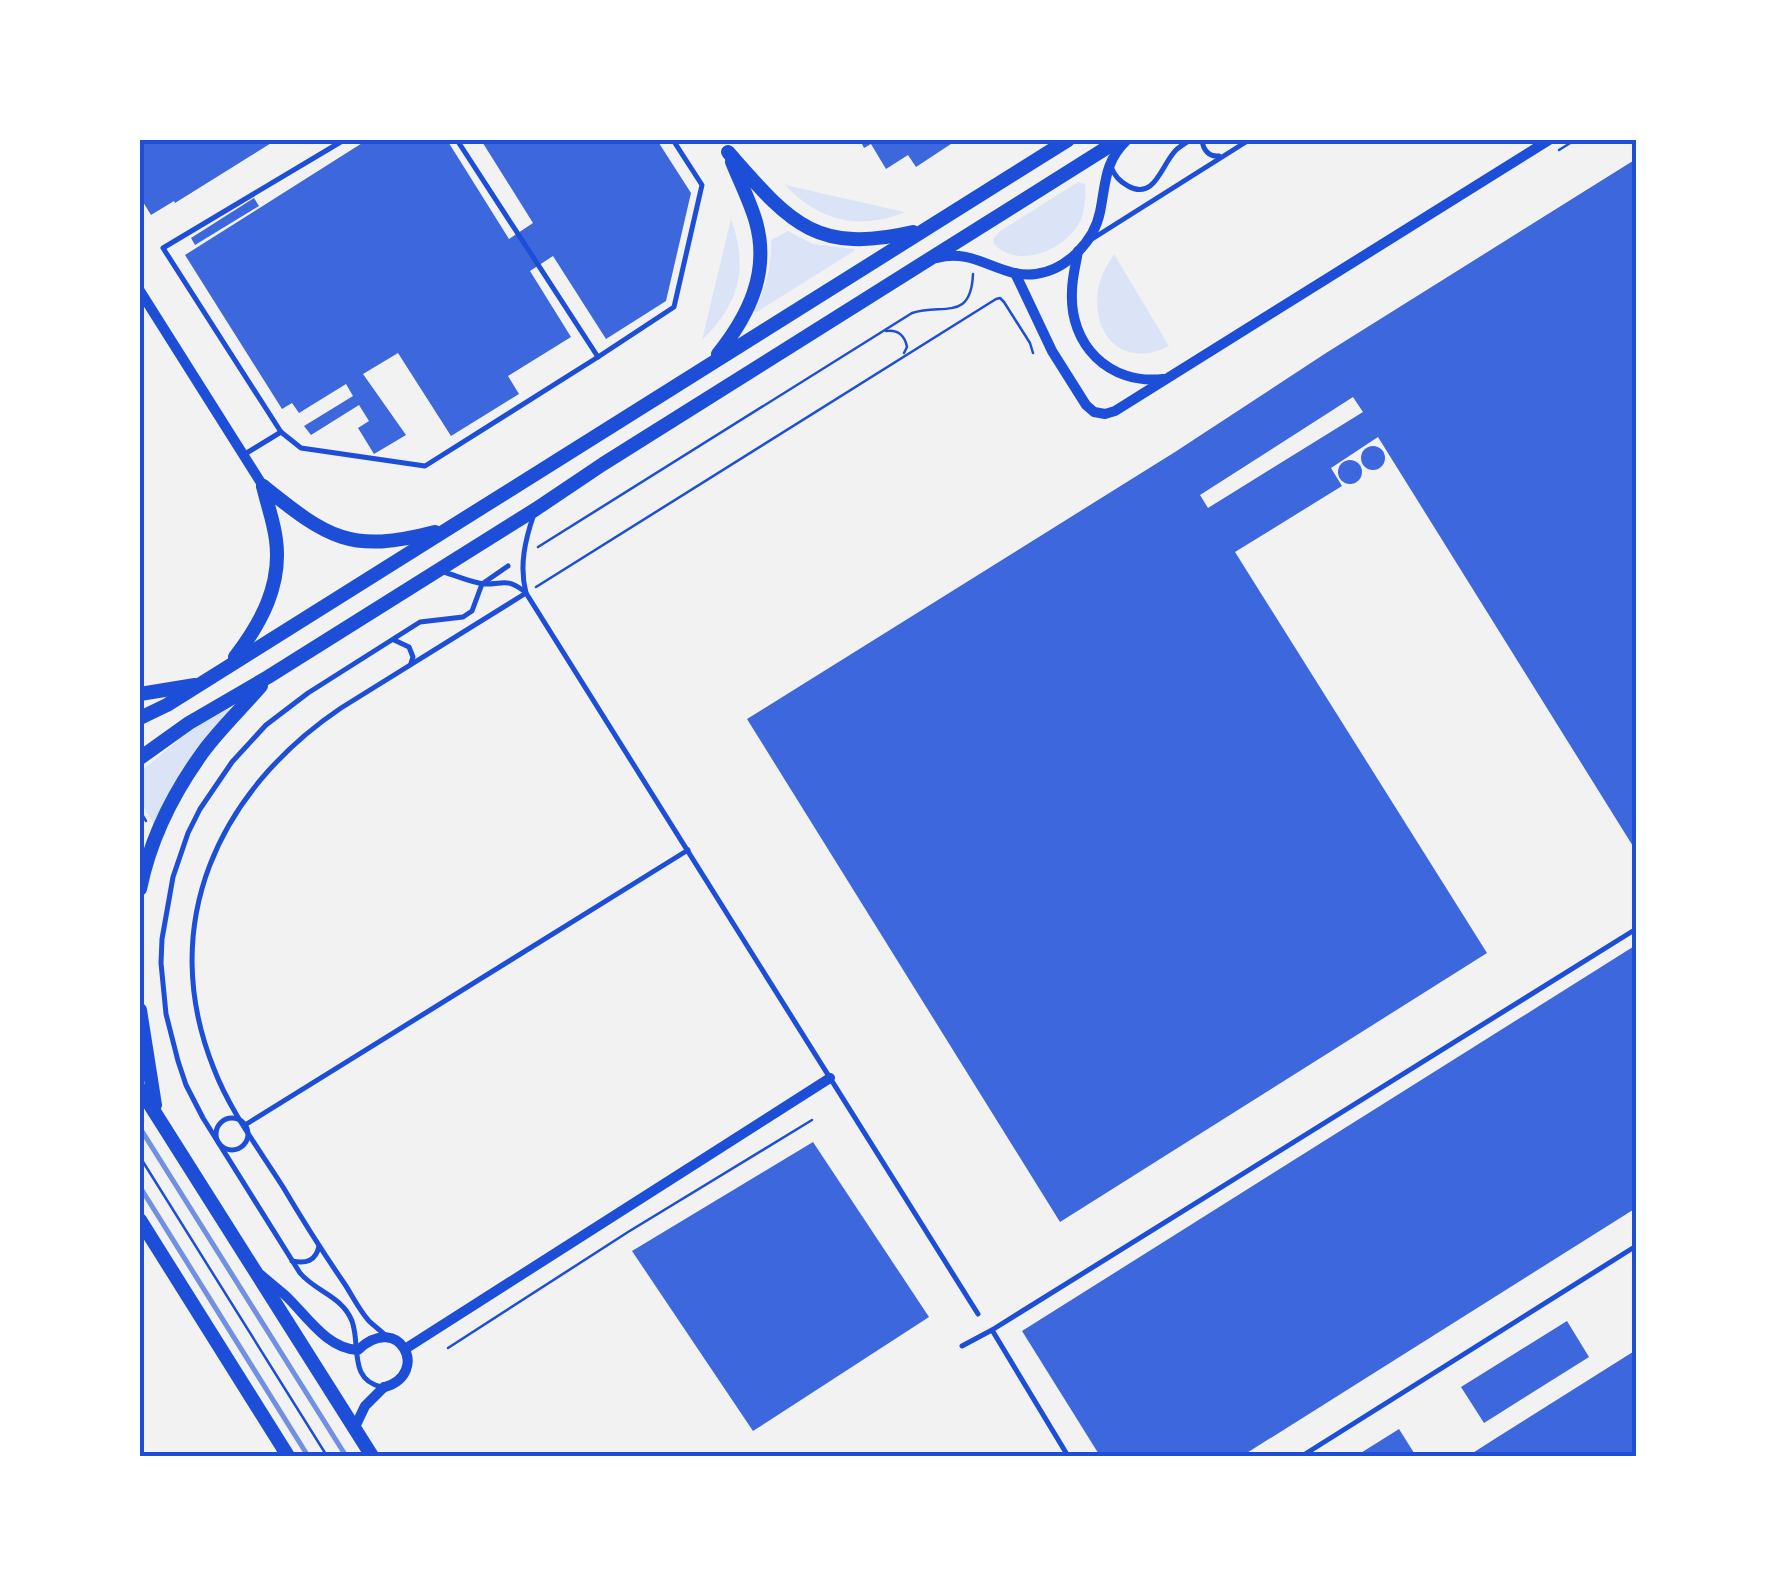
<svg xmlns="http://www.w3.org/2000/svg" width="1776" height="1596" font-family="'PT Sans',sans-serif">
<style>
.green{fill:#dbe4f7}
.building{fill:#3d67dc;fill-rule:evenodd}
.lines{fill:none;stroke-linecap:round;stroke-linejoin:round}
.path{stroke:#1d4ed8;stroke-width:2.5}
.service{stroke:#1d4ed8;stroke-width:5}
.minor{stroke:#1d4ed8;stroke-width:10}
.secondary{stroke:#1d4ed8;stroke-width:14}
.rail{stroke:#7290e2;stroke-width:5}
.neatline{fill:none;stroke:#1d4ed8;stroke-width:4}
</style>
<rect width="100%" height="100%" fill="#f2f2f2"/>
<g class="green">
<path d="M1078,182L1085,184C1086,195 1085,207 1082,217C1070,248 1020,271 994,244L993,239L1000,231Z"/>
<path d="M785,185L905,212C859,231 819,221 785,185Z"/>
<path d="M731,219C749,268 739,304 702,340Z"/>
<path d="M788,231L813,244L854,249V251L757,312L754,311C766,288 772,266 771,240Z"/>
<path d="M1114,254L1169,346C1125,369 1091,337 1098,290C1100,277 1107,265 1114,254Z"/>
<polygon points="228,706 230,712 191,757 153,823 140,801 140,772 192,729"/>
</g>
<g class="building">
<polygon points="140,140 276,140 175,203 174,201 151,215 140,197"/>
<polygon points="367,140 447,140 509,239 533,223 481,140 657,140 691,193 666,301 606,339 553,256 530,271 571,337 508,376 519,394 451,436 398,353 363,374 406,435 374,454 358,428 369,421 359,405 311,435 304,426 353,396 346,384 299,413 292,403 282,409 185,255"/>
<polygon points="860,140 957,140 916,167 908,155 886,169 871,144 864,148"/>
<path d="M1636,159V851L1378,437L1331,468L1342,486L1235,552L1487,953L1060,1222L747,719L1175,452L1326,353ZM1353,397L1363,412L1208,508L1200,495Z"/>
<polygon points="254,198 259,206 195,245 191,238"/>
<circle cx="1373" cy="458" r="12"/>
<circle cx="1350" cy="472" r="12"/>
<polygon points="1636,945 1636,1208 1242,1456 1100,1456 1022,1331"/>
<polygon points="813,1142 929,1317 753,1431 632,1251"/>
<polygon points="1567,1321 1589,1357 1484,1423 1461,1387"/>
<polygon points="1636,1350 1636,1456 1468,1456 1493,1440"/>
<polygon points="1399,1429 1416,1456 1356,1456"/>
</g>
<g class="lines">
<g class="path">
<polyline points="1559,150 1575,140"/>
<path d="M886,331C898,329 905,336 907,347L904,353"/>
<path d="M538,547L912,313C943,303 971,322 973,274"/>
<polyline points="536,587 996,299 1000,298 1004,302 1030,343 1033,353"/>
<polyline points="140,811 146,821"/>
<polyline points="140,1157 327,1456"/>
<polyline points="448,1348 628,1232 812,1120"/>
</g>
<g class="service">
<polyline points="344,140 163,248 281,432 301,448 425,466 598,357 674,307 702,185 673,140"/>
<polyline points="457,140 598,357"/>
<path d="M1202,140C1203,150 1209,157 1219,156"/>
<path d="M1111,167C1115,176 1119,181 1128,186C1155,201 1161,165 1176,150C1179,147 1186,143 1190,140"/>
<polyline points="1092,239 1249,140"/>
<polyline points="245,454 281,432"/>
<path d="M534,514C525,540 519,566 526,593L978,1314"/>
<path d="M444,572C457,576 472,583 485,584C504,584 506,578 524,591"/>
<polyline points="394,640 409,647 413,657 411,663"/>
<circle cx="232" cy="1134" r="16"/>
<polyline points="245,1125 688,850"/>
<path d="M292,1261C306,1264 316,1261 319,1246"/>
<path d="M386,1336C380,1330 374,1326 369,1321C359,1310 352,1295 344,1283C322,1251 302,1219 283,1187C259,1149 230,1111 214,1069C156,925 218,791 341,708L526,593"/>
<polyline points="962,1346 992,1330"/>
<path d="M382,1387C348,1380 361,1346 352,1321C342,1296 316,1292 300,1273L203,1118L186,1085L178,1061L166,1014L161,963L162,939L173,877L188,833L200,809L232,762L266,725L308,693L420,622L463,617L472,611L482,584L508,566"/>
<polyline points="1068,1456 992,1330 1636,929"/>
<polyline points="1302,1456 1636,1246"/>
</g>
<g class="minor">
<path d="M1078,251C1076,264 1072,278 1072,291C1069,345 1109,385 1163,379"/>
<path d="M937,258C975,247 1000,279 1036,274C1066,270 1094,242 1100,212C1106,183 1104,162 1127,140"/>
<polyline points="1015,273 1052,351 1086,405 1094,412 1105,414 1115,411 1549,140"/>
<polyline points="140,291 263,486"/>
<path d="M261,1275C269,1282 278,1289 286,1296C307,1316 327,1349 358,1350C399,1311 431,1373 385,1387"/>
<polyline points="405,1349 830,1078"/>
<polyline points="355,1427 365,1406 384,1387"/>
</g>
<g class="secondary">
<path d="M728,152C789,221 814,255 913,232"/>
<path d="M718,354C749,315 770,272 756,222C750,201 740,182 732,162"/>
<path d="M263,486C328,538 350,554 435,532"/>
<path d="M235,657C261,623 282,585 276,540C274,522 267,504 263,486"/>
<polyline points="140,694 195,685"/>
<polyline points="140,718 167,705 1068,140"/>
<polyline points="140,758 189,723 268,677 536,509 603,464 1119,140"/>
<path d="M140,889C150,840 174,792 203,752C220,729 242,708 261,686"/>
<polyline points="140,1010 155,1105"/>
<polyline points="140,1089 372,1456"/>
<polyline points="140,1220 288,1456"/>
</g>
<g class="rail">
<polyline points="140,1128 346,1456"/>
<polyline points="140,1187 308,1456"/>
</g>
</g>
<rect width="1776" height="1596" fill="none" stroke="#ffffff" stroke-width="285"/>
<rect x="142" y="142" width="1492" height="1312" class="neatline"/>
</svg>
